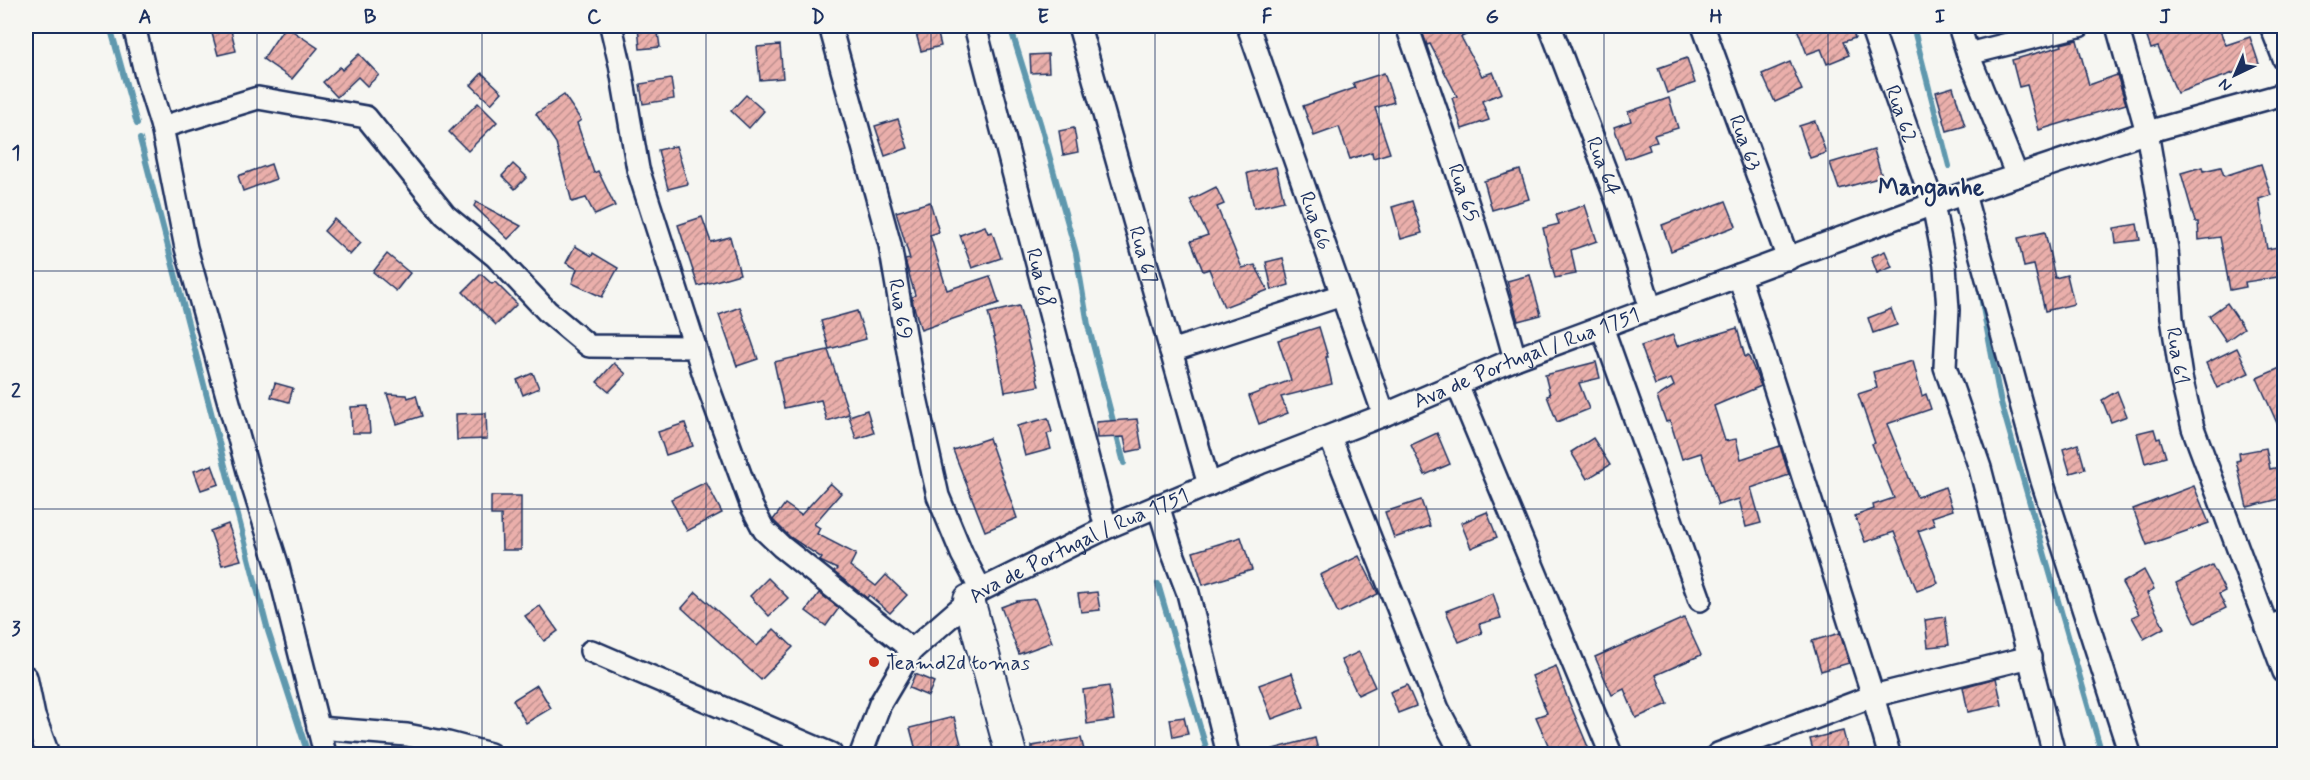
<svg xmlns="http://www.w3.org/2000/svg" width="2310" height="780" font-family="Mynerve,sans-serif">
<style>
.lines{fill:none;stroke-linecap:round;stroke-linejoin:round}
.stream{stroke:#5f98ae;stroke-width:6}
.building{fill:url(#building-hatch);stroke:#1b2f5e;stroke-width:1.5}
.street-casing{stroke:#1b2f5e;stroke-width:26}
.secondary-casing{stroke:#1b2f5e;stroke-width:34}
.street{stroke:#f6f6f2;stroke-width:21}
.secondary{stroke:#f6f6f2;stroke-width:30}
.grid{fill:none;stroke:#1b2f5e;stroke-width:1.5;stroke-opacity:0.55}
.poi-dot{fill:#c8321e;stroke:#f6f6f2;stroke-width:2}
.labels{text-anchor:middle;stroke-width:4.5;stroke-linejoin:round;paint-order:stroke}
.street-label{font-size:21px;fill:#1b2f5e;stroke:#f6f6f2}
.poi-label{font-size:21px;fill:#1b2f5e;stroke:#f6f6f2;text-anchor:start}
.quarter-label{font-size:24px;font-weight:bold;fill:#1b2f5e;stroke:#f6f6f2}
.neatline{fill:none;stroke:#1b2f5e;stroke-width:2}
.grid-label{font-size:20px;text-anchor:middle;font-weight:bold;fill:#1b2f5e}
</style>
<defs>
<pattern id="building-hatch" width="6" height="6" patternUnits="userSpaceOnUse" patternTransform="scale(1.5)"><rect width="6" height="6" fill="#eaafab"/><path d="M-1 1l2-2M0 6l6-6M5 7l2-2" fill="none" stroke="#bd8f8e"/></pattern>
</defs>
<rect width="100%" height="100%" fill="#f6f6f2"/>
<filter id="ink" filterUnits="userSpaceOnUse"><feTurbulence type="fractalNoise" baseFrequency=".0167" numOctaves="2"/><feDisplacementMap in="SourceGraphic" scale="12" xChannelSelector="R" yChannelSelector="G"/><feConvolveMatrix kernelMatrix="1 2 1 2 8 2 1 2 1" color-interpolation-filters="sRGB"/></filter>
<g filter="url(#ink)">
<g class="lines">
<g class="stream">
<polyline points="110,26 137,124"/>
<polyline points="1010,26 1041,126 1076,253 1088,325 1124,463"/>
<polyline points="1913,26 1949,166"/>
<polyline points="140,139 268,631 308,754"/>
<polyline points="1979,286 2000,399 2102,754"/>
<polyline points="1158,584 1208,754"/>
</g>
</g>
<g class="building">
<polygon points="210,26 230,26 236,51 218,55"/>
<polygon points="285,26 318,48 292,79 263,59"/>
<polygon points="638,26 657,26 660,47 640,49"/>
<polygon points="914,26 936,26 941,46 921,51"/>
<polygon points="1420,26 1488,26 1461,37 1482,76 1493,72 1502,93 1482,101 1489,120 1462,129 1452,98 1457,96 1430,44 1427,45"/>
<polygon points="1796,26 1851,26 1855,38 1843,42 1849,55 1827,64 1821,49 1807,54"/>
<polygon points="2143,26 2218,26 2226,45 2250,37 2259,64 2177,93 2158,47 2151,49"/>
<polygon points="2077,40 2089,85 2117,75 2126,104 2039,130 2027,85 2019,87 2012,60 2062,46 2061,44"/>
<polygon points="780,45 783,78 760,80 757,47"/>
<polygon points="359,54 379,75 367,86 358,77 337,97 323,82 340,67 342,70"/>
<polygon points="1048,54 1049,72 1031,73 1030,55"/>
<polygon points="1687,58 1695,83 1667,93 1658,68"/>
<polygon points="1790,62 1802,90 1775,102 1762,74"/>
<polygon points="482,73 502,92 491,104 471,85"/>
<polygon points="1384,73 1394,102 1375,108 1390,153 1373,158 1372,152 1350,159 1339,127 1314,136 1303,106 1355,88 1353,83"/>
<polygon points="671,79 674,99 643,104 640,84"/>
<polygon points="1953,87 1965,126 1947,131 1936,92"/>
<polygon points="564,95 581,120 577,123 594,173 598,171 615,206 595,215 586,198 572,202 556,143 536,114"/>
<polygon points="746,95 764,111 749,128 731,111"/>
<polygon points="1669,98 1678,128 1654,135 1657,142 1648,144 1650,150 1625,159 1614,127 1631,121 1628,112"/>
<polygon points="478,103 497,122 468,151 449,132"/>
<polygon points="898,119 908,148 885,156 875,126"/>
<polygon points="1815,121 1826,153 1810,158 1799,126"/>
<polygon points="1074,128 1078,152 1063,155 1059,131"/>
<polygon points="676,146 688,184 668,189 658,150"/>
<polygon points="1874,150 1882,177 1839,189 1830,163"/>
<polygon points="271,164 276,179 243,191 238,176"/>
<polygon points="513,164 527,177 515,189 502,176"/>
<polygon points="2261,164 2271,195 2259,199 2267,249 2284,246 2284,276 2245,282 2246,287 2230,290 2220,237 2199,240 2198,222 2195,222 2181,173 2202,167 2203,171 2221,167 2224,176"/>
<polygon points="1276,167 1284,201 1254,208 1247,173"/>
<polygon points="1520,170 1529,199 1492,210 1484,181"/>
<polygon points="1216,187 1224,204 1217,207 1242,268 1255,265 1268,290 1224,307 1209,269 1203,271 1191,241 1208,235 1190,200"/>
<polygon points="1412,201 1422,233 1401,239 1392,207"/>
<polygon points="1726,201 1736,226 1671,251 1662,225"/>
<polygon points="476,202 521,226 508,239 474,206"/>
<polygon points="930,202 939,232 930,235 947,290 990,276 999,303 921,330 913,304 912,297 915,295 905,260 910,259 896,212"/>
<polygon points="1585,205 1597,241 1571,250 1576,274 1555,278 1543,228 1559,224 1556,215"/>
<polygon points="702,217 711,242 730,237 740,274 698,286 678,225"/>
<polygon points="334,219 361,243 350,255 324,231"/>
<polygon points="2137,224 2140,240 2116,243 2114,228"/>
<polygon points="985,226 988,233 992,232 1001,258 972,268 960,235"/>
<polygon points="2045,232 2055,278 2067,275 2074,304 2045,311 2034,265 2024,267 2018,238"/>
<polygon points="575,246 592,256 593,253 618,268 602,297 572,283 577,269 566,263"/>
<polygon points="1885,251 1892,267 1877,273 1871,257"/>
<polygon points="387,254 410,273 396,291 373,272"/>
<polygon points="1283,258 1289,285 1272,290 1266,262"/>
<polygon points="481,274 492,284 495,282 517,304 496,325 463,292"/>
<polygon points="1530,275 1541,315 1518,321 1507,281"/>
<polygon points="2227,303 2244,328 2226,341 2209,316"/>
<polygon points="1019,306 1039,386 1005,392 997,349 988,313"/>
<polygon points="740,307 758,359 737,366 719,315"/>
<polygon points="1891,309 1897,325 1873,333 1868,318"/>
<polygon points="857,311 866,339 829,349 821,321"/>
<polygon points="1319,327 1328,357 1326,357 1332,384 1281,397 1288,413 1259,424 1249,396 1291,380 1278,340"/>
<polygon points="1737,328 1745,357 1748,355 1761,386 1714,406 1725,441 1736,439 1741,459 1780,446 1789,475 1751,488 1761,523 1746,527 1739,499 1718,505 1701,453 1682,459 1670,421 1666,422 1657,397 1674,386 1671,379 1655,385 1641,346 1673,335 1677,346"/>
<polygon points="2237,348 2249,373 2217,388 2206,363"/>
<polygon points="828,350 849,414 827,421 821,400 784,408 774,362"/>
<polygon points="1913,361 1922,396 1926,394 1931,409 1887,424 1917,497 1945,487 1953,510 1932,517 1935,525 1918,531 1938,583 1917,591 1894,532 1865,542 1855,516 1874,509 1873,505 1894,498 1872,444 1875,443 1858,394 1877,388 1873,372"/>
<polygon points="1596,362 1600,378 1579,383 1589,409 1557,422 1547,396 1550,395 1545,375"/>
<polygon points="614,363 626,374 609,392 597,382"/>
<polygon points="2280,368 2284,379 2284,439 2257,378"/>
<polygon points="533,373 539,388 523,395 517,380"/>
<polygon points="275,383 293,388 289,402 271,397"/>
<polygon points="2117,391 2127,416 2111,422 2102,400"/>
<polygon points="387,394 407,395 408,398 416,395 422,416 397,424"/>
<polygon points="368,406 370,433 352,433 351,407"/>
<polygon points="867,410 874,433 856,439 849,416"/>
<polygon points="486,413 487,439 457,440 456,414"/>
<polygon points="1048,418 1052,432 1047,434 1051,449 1025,456 1017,426"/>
<polygon points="1137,419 1142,449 1127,452 1124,437 1097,438 1096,422"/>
<polygon points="685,423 693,446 666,455 658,432"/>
<polygon points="2154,429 2157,439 2160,438 2166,457 2145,463 2137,433"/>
<polygon points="1437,433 1450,464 1425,475 1411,445"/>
<polygon points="989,438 1017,518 985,531 953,450"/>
<polygon points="1593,438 1610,465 1587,479 1571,452"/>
<polygon points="2078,444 2085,469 2070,473 2063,449"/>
<polygon points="2266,448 2270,469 2284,466 2284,498 2247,507 2236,461 2240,460 2239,453"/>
<polygon points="212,465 219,484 201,490 194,471"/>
<polygon points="706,482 722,513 687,531 671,499"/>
<polygon points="830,483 841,493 814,524 820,528 817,534 856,554 850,566 876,586 886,575 907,595 890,613 869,595 867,598 834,572 837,569 820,561 822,558 790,537 773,520 785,504 801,515"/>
<polygon points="2194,486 2209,523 2147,545 2133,509"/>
<polygon points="491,496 521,496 521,550 502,550 501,515 491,515"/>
<polygon points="1421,500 1430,526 1394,538 1385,512"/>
<polygon points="1487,512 1497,537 1471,548 1461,523"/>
<polygon points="228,524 241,560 222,565 210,531"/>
<polygon points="1241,537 1252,570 1203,585 1193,552"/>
<polygon points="1359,556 1378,594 1338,613 1320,575"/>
<polygon points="2212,565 2225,591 2219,594 2226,608 2196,623 2176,583"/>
<polygon points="2144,570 2154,589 2147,593 2164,628 2144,639 2132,617 2139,614 2122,583"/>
<polygon points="768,578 788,598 769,616 750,596"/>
<polygon points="696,592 757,646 774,629 793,647 761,680 682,608"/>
<polygon points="1097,592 1100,610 1081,612 1078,594"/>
<polygon points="819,593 839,608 826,626 806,611"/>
<polygon points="1493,593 1501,618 1479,624 1482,633 1459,642 1446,611"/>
<polygon points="1035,599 1052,642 1019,654 1001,607 1017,601"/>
<polygon points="540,606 558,631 544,641 525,616"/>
<polygon points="1945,617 1949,645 1928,647 1925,620"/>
<polygon points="1684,618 1701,655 1656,675 1668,704 1636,718 1624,689 1612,695 1595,657"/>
<polygon points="1840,633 1849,663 1821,671 1812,641"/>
<polygon points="1359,652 1375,687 1358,695 1341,660"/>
<polygon points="1556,666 1567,697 1591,754 1552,754 1536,717 1547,713 1532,676"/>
<polygon points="1292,673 1304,707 1272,719 1259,685"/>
<polygon points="915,674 934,682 928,696 909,688"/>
<polygon points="1996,678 2002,705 1968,712 1963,687"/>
<polygon points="537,685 551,708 526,723 513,700"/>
<polygon points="1407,685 1416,706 1398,713 1390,692"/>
<polygon points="1109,686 1114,720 1087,724 1083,690"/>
<polygon points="954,717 961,744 944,748 945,754 917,754 910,728"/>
<polygon points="1184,717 1188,734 1173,737 1170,719"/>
<polygon points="1843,731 1849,754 1814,754 1810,739"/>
<polygon points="1081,738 1085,754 1032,754 1032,746"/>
<polygon points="1315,738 1319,754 1273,754 1273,749"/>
</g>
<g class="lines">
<defs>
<g id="street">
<polyline points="134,26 146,76 162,127 186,248 248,471 278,567 325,754"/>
<polyline points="611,26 620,64 638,169 705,378 752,507 764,530 782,547 912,650"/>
<path id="s1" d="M830,26L890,245L915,393L938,496L962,554L981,590"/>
<path id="s2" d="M975,26L1106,528"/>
<path id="s3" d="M1079,26L1209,485"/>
<path id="s4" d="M1248,26L1384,415"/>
<path id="s5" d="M1407,26C1445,136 1484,246 1515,359"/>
<path id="s6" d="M1550,26L1619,206L1651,309"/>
<path id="s7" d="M1703,26L1788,259"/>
<path id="s8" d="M1871,26L1933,204L1945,266L1948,310L1945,367L1980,468L2054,754"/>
<polyline points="1959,26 1968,54 2017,176"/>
<path id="s9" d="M2117,26L2147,132L2167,249L2172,318L2181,377L2193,428L2284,672"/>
<polyline points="2271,26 2284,59"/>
<polyline points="1968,54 2079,26"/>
<polyline points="162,127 258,98 366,117 445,215 496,257 547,311 589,346 695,347"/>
<polyline points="1964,194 2042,481 2130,754"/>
<polyline points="1739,276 1873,696 1889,754"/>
<polyline points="1602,327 1700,600"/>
<polyline points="1171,351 1342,295"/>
<polyline points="1457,384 1611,754"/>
<polyline points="1330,437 1438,709 1462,754"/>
<polyline points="1158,505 1172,551 1188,593 1228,754"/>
<polyline points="2267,628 2284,621"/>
<polyline points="591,651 831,754"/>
<polyline points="26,677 34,716 48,754"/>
<polyline points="318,728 407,735 448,743 490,754"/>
<path id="s10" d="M861,754L880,704L912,650L981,590L1106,528L1260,463L1384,415L1515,359L1933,204L2147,132L2284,94"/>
<polyline points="1718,754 1873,696 2030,657"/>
</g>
<polyline id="secondary" points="969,600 1011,754"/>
</defs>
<use href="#street" class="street-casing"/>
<use href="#secondary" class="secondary-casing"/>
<use href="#street" class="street"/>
<use href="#secondary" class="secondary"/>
</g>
</g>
<path class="grid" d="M257,26V754M482,26V754M706,26V754M931,26V754M1155,26V754M1379,26V754M1604,26V754M1828,26V754M2053,26V754M26,271H2284M26,509H2284"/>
<circle class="poi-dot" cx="874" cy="662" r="6"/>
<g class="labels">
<g class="street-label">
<text dy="7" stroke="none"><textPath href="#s8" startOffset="93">Rua 62</textPath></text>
<text dy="7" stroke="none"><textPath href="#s7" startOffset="124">Rua 63</textPath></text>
<text dy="7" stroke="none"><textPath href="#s6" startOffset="150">Rua 64</textPath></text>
<text dy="7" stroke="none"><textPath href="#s5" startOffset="176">Rua 65</textPath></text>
<text dy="7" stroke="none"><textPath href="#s4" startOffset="206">Rua 66</textPath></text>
<text dy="7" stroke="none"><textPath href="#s3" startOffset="238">Rua 67</textPath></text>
<text dy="7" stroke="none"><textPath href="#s2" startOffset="260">Rua 68</textPath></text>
<text dy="7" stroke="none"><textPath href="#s1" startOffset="292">Rua 69</textPath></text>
<text dy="7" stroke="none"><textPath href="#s9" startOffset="336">Rua 61</textPath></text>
<text dy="7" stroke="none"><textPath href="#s10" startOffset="801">Ava de Portugal / Rua 1751</textPath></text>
<text dy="7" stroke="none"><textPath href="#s10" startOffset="315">Ava de Portugal / Rua 1751</textPath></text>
</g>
<g class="poi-label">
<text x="886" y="669">Teamd2d tomas</text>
</g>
<g class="quarter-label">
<text x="1931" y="195">Manganhe</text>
</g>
</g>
<rect width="2310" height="780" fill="none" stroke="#f6f6f2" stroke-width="66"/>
<g transform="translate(2235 75) rotate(224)" stroke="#f6f6f2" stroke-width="4.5" paint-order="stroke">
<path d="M0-4.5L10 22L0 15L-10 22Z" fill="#1b2f5e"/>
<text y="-9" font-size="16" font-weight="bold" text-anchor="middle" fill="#1b2f5e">N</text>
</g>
<rect x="33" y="33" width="2244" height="714" class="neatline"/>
<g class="grid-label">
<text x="145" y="23">A</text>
<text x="370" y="23">B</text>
<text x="594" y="23">C</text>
<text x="818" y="23">D</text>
<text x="1043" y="23">E</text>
<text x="1267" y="23">F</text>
<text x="1492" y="23">G</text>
<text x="1716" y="23">H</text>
<text x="1940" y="23">I</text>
<text x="2165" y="23">J</text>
<text x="16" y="159">1</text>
<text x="16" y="397">2</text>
<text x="16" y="635">3</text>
</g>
</svg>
